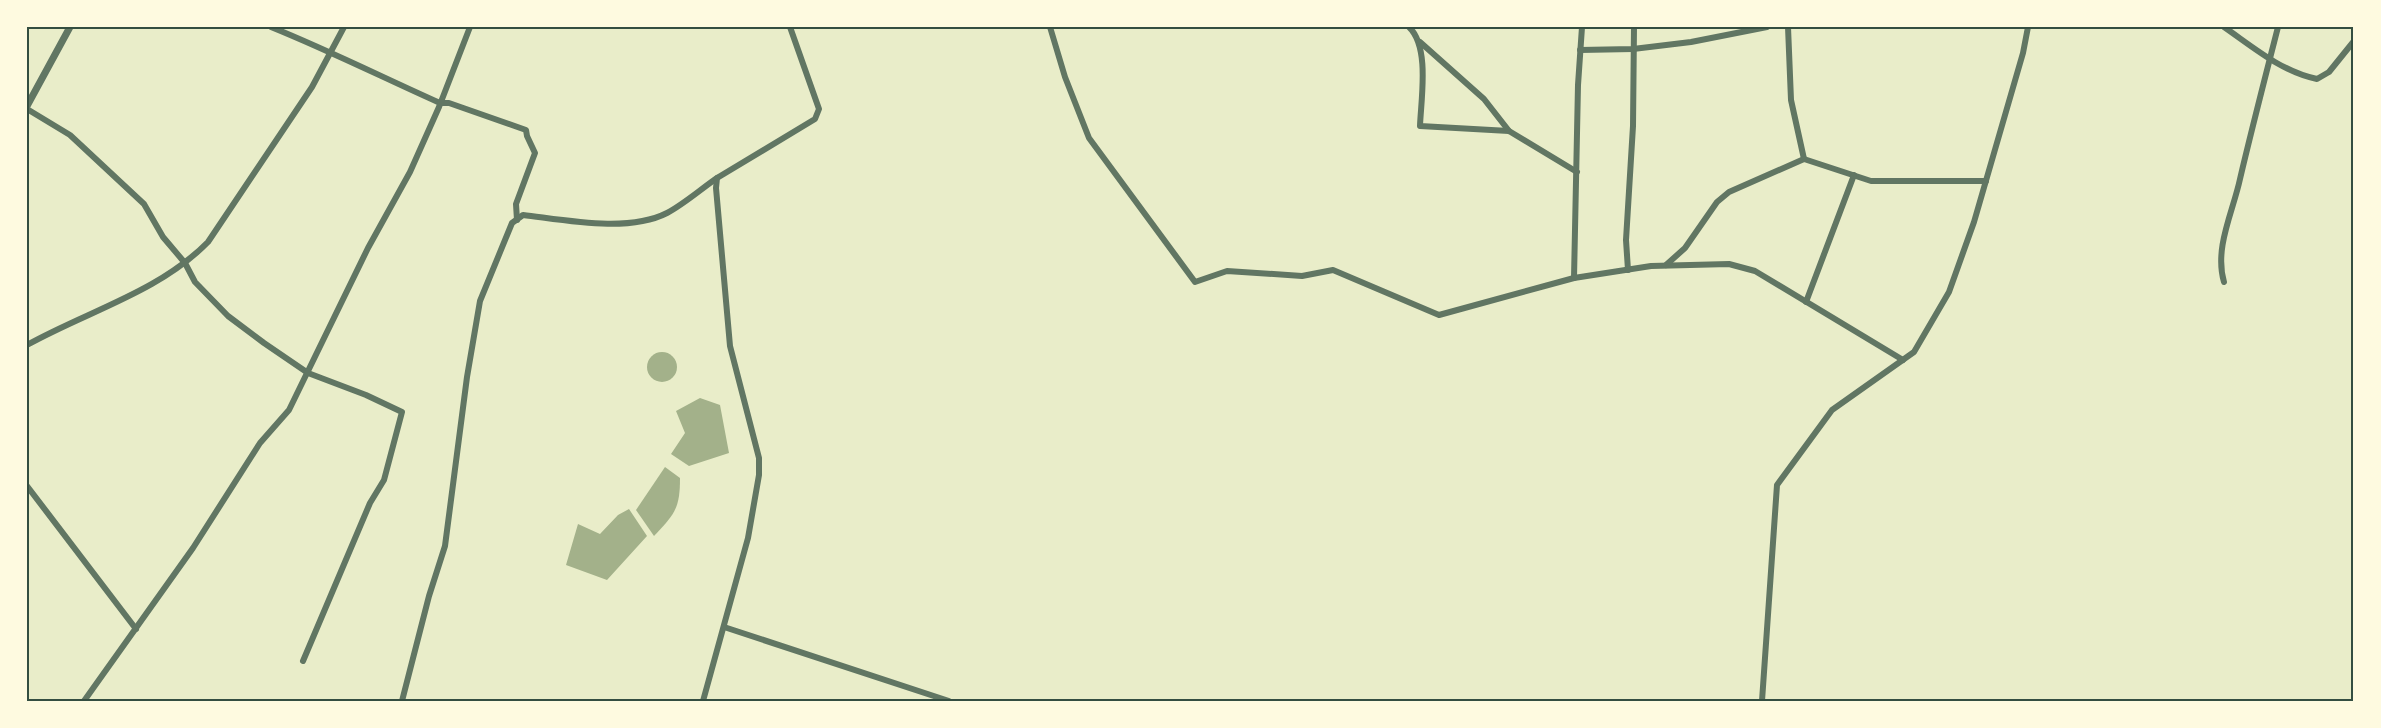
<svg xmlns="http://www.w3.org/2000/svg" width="2381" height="728" font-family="'IBM Plex Serif',serif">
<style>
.water{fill:#a3b18a}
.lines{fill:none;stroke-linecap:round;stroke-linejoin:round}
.minor{stroke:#617663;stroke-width:6}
.tertiary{stroke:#617663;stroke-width:7}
.neatline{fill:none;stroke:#344e41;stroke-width:2}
</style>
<rect width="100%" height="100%" fill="#e9edc9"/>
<g class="water">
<circle cx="662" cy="367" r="15"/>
<polygon points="700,398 720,405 729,453 689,466 671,454 685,433 676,411"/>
<path d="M665,467L680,478C680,508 675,514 654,536L636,510Z"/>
<polygon points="629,509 647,536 607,580 566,565 578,524 600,534 618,515"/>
</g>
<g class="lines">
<g class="minor">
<path d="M271,27C328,50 384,78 440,103H449L526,130L527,136L535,153L516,204L517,220"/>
<polyline points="1050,27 1065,77 1089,138 1195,282 1227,271 1302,276 1333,270 1439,315 1574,278 1651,266 1729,264 1755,271 1903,360"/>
<path d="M1409,27C1430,47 1421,99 1420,126L1509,131L1577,172"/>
<polyline points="1788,27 1791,100 1804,159"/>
<path d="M2224,27C2253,47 2282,72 2317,79L2329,72L2354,41"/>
<polyline points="1420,42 1484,99 1509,131"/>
<polyline points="1580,50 1633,49 1691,42 1767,27"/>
<polyline points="27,109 70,135 144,204 163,237 185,263 195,282 228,316 264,343 308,373 366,395 402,412 384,480 370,503 303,661"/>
<polyline points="1666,265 1685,248 1717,202 1729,192 1804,159 1871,181 1986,181"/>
<polyline points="1628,270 1626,240 1633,126 1634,27"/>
<polyline points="1574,278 1578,85 1582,27"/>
<path d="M2224,282C2214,248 2233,212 2240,179C2252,128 2265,78 2278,27"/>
<polyline points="1806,302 1854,175"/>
<path d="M27,345C88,311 159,292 208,242L312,87L344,27"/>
<polyline points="27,486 136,629"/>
<polyline points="724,627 949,701"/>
<polyline points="84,701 193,548 260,443 289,410 368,248 410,172 439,107 470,27"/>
<path d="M402,701L429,596L445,546L467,377L480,301L512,223L523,215C565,220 628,233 667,213C684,204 701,189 717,178"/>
<polyline points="703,701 748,538 759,475 759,458 730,346 716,188 717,178 815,119 819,109 790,27"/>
<polyline points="1762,701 1777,485 1832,410 1914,352 1949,292 1974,222 2023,53 2028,27"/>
</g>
<polyline class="tertiary" points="27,106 70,27"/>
</g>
<rect width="2381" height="728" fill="none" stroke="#fefae0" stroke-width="57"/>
<rect x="28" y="28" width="2324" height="672" class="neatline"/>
</svg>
